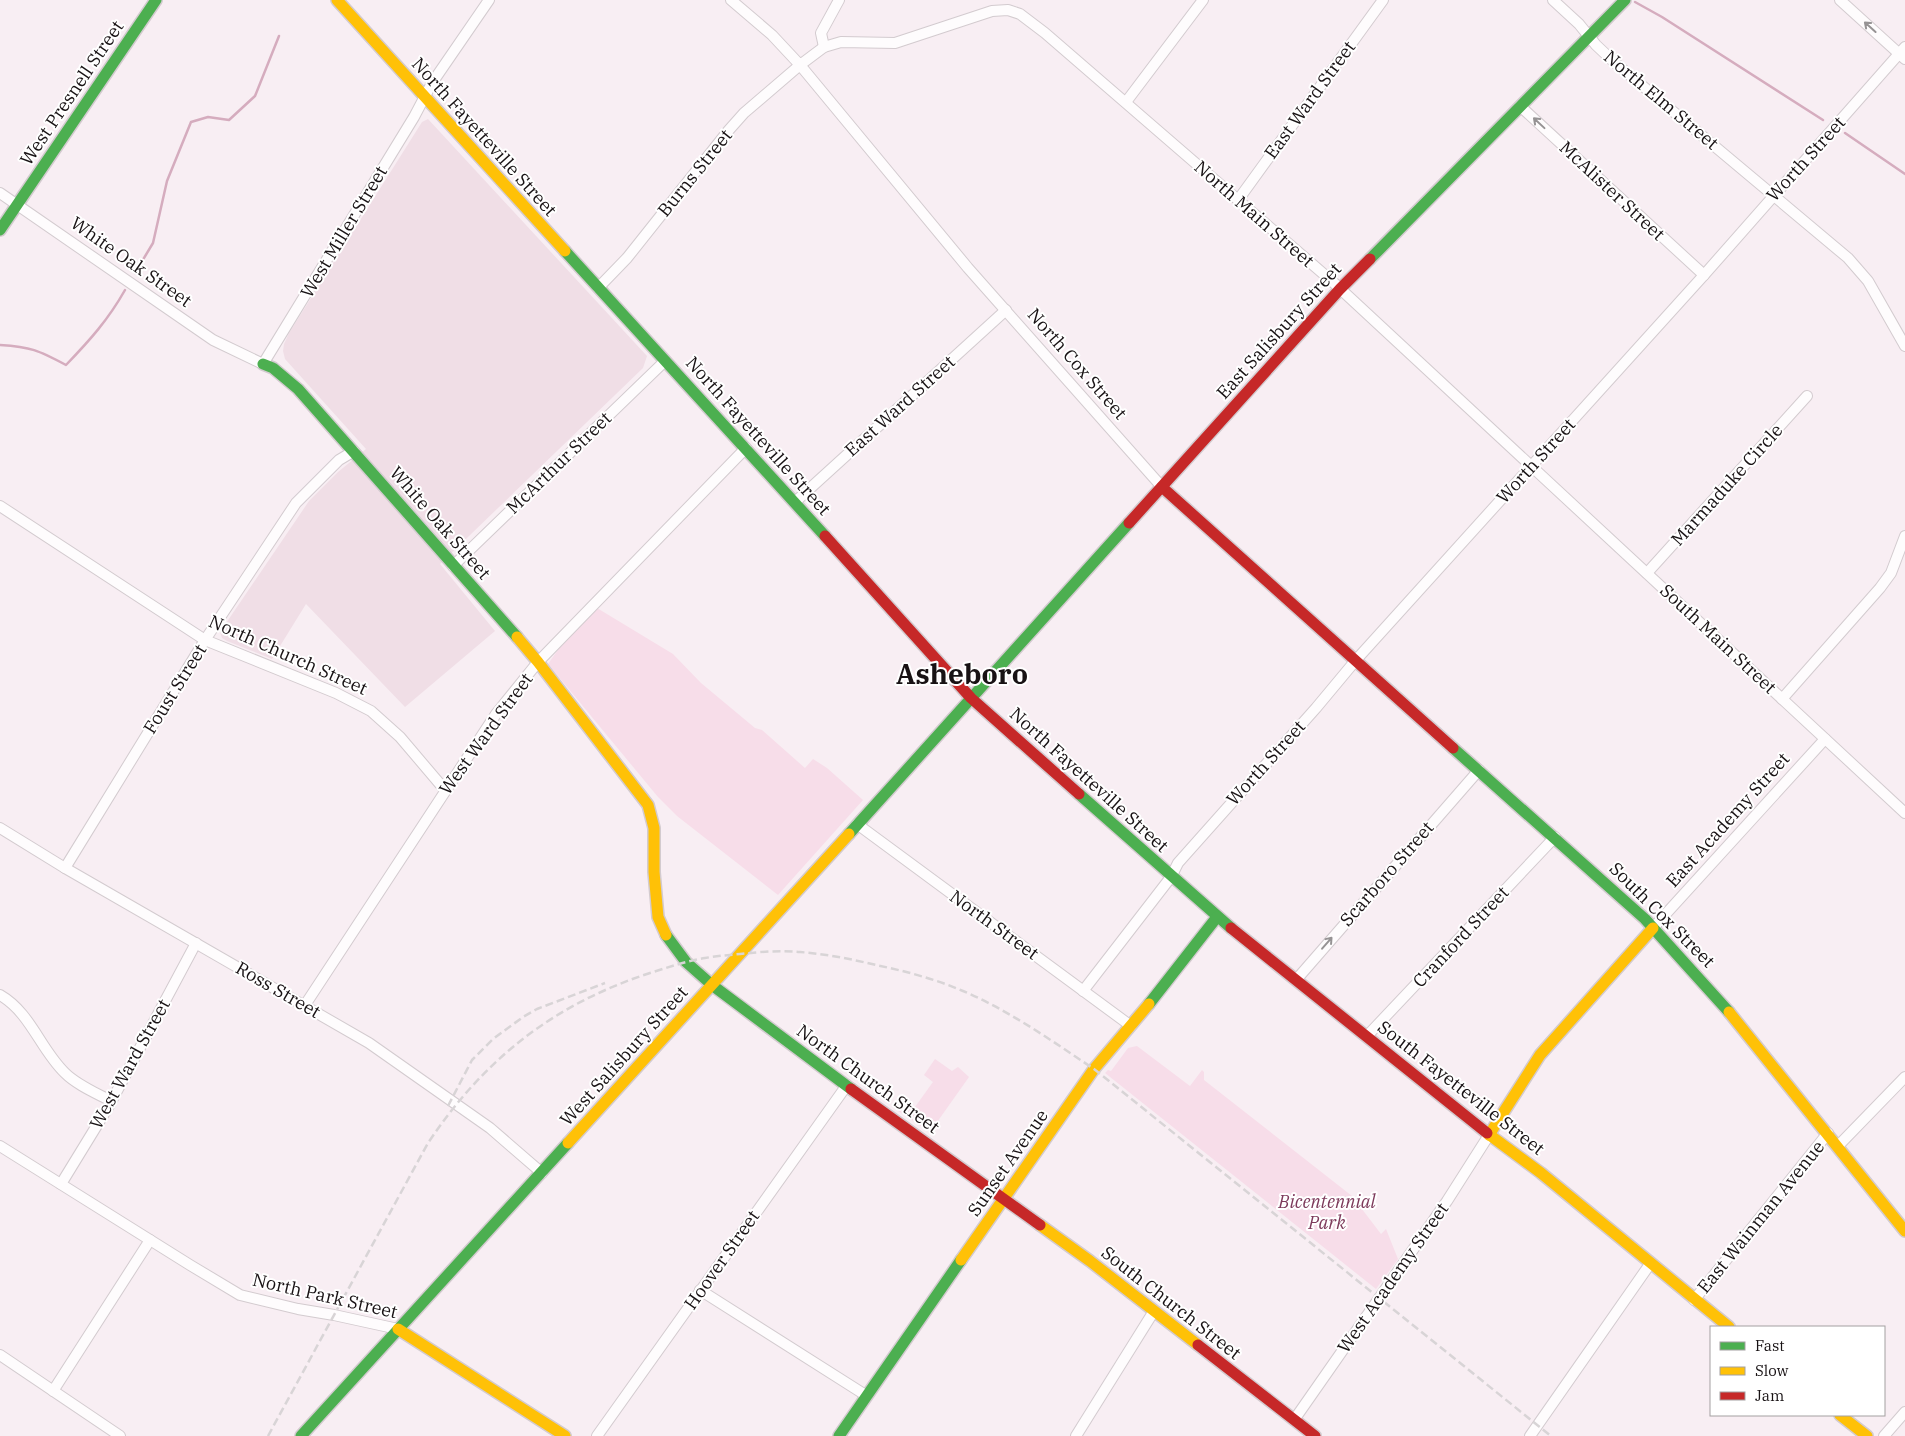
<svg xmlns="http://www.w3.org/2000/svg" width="1905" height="1436" font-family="'IBM Plex Serif',serif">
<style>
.built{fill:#f0dee6}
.green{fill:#f7dde9}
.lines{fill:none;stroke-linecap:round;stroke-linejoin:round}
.stream{stroke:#d5acbe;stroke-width:2.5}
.street-casing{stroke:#d3cbcf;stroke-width:12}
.fast-casing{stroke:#d3cbcf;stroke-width:14}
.slow-casing{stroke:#d3cbcf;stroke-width:14}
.jam-casing{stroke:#d3cbcf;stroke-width:14}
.street{stroke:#fefcfd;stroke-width:10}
.fast{stroke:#4caf50;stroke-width:11}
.slow{stroke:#ffc107;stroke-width:11}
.jam{stroke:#c62828;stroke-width:11}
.rail{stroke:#d8d4d6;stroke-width:2.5;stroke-dasharray:8 4;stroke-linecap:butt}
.oneway{stroke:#969394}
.labels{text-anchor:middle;stroke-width:4;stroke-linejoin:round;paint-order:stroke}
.street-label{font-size:18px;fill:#181214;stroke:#fff}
.park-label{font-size:18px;font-style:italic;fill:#7d3a5b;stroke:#fff}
.town-label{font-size:28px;font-weight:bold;fill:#181214;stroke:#fff}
</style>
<rect width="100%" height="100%" fill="#f8eef3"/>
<polygon class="built" points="428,119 647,356 643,368 440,564 495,631 405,707 306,604 272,659 227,641 222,638 220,632 309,501 338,472 366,449 285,359 283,351 284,344 289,333 422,122"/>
<g class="green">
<polygon points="597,608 673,654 701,683 755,728 762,730 805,768 813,759 827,768 863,800 778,895 677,816 658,797 548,664 562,644"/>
<polygon points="1137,1046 1190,1086 1202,1070 1204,1072 1204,1080 1352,1196 1381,1234 1386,1229 1398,1259 1376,1289 1105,1073 1108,1070 1111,1071 1128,1048"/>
<polygon points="935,1059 952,1071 958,1067 969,1077 930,1132 898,1111 904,1101 915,1107 933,1082 924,1075"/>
</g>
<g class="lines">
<g class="stream">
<polyline points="1635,2 1662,17 1823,120"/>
<polyline points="1845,133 1905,174"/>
<polyline points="135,273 153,243 167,181 191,122 208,117 229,120 255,96 279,36"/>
<path d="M0,345C31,347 38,350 66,365C90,340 108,320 125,290"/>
</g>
<defs>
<g id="street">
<polyline points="731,0 772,35 800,65 824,47 841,42 895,43 992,11 1008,10 1020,14 1045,33 1334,283 1905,813"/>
<polyline points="1553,0 1579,24 1596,45 1614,62 1848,258 1868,281 1905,346"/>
<polyline points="1840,0 1905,59"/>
<polyline points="824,47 821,33 839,0"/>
<polyline points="1126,102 1203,0"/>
<polyline points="1520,106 1704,275"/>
<polyline points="0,193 213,340 263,364 414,117 432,83 489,0"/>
<polyline points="1238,200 1383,0"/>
<polyline points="598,288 627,258 728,131 744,113 800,65 968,268 1162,487"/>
<polyline points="795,502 1006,310"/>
<polyline points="0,506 205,640 336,693 371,711 400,737 445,790"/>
<polyline points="453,566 665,361"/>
<polyline points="1647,573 1807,396"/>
<polyline points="1782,699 1880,588 1891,573 1905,536"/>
<polyline points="857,824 1131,1026"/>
<polyline points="0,828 65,868 369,1043 490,1128 542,1173"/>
<polyline points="65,868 205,640 296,503 339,460 354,451"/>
<polyline points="1653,928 1825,739"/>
<polyline points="1296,980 1479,770"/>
<polyline points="1083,991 1171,877 1178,863 1316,708 1356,660 1704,275 1905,47"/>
<path d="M0,995C31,1013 40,1049 65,1073C77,1085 96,1093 111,1101"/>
<polyline points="305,1005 496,714 538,662 746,448"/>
<polyline points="1367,1036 1555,837"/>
<polyline points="0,1146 190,1265 240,1295 298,1309 334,1315 398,1329"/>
<polyline points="1838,1146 1905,1077"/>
<polyline points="61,1184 110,1104 196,943"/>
<polyline points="700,1290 867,1396"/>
<polyline points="1694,1300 1828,1133"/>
<polyline points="0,1355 120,1436"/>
<polyline points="53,1391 150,1240"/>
<polyline points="1294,1420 1447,1201 1489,1135"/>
<polyline points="597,1436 847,1085"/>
<polyline points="1076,1436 1154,1311"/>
<polyline points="1530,1436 1650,1264"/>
<polyline points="1884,1436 1905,1412"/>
</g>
<g id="fast">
<polyline points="0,230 156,0"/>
<polyline points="565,251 825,536"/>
<polyline points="1370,259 1625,0"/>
<polyline points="263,364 273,368 298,389 517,637"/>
<polyline points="1453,748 1645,919 1729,1012"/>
<polyline points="1079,794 1231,928"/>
<polyline points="849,834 1129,523"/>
<polyline points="666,935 686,962 712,985 851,1089"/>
<polyline points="1149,1004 1217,917"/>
<polyline points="301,1436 568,1143"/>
<polyline points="839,1436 961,1260"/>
</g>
<g id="slow">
<polyline points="337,0 565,251"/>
<polyline points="517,637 538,662 648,805 654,828 654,872 658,917 666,935"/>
<polyline points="1729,1012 1905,1231"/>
<polyline points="1487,1133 1541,1173 1729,1327"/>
<polyline points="1489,1135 1540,1055 1653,928"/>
<polyline points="568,1143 849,834"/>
<polyline points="1040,1225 1090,1261 1198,1345"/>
<polyline points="961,1260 1094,1069 1149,1004"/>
<polyline points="398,1329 565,1436"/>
<polyline points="1840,1415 1867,1436"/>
</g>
<g id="jam">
<polyline points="1162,487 1453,748"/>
<polyline points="1129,523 1340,289 1370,259"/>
<polyline points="825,536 971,698 1079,794"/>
<polyline points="1231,928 1487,1133"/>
<polyline points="851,1089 1040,1225"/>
<polyline points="1198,1345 1315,1436"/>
</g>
</defs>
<use href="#street" class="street-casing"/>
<use href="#fast" class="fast-casing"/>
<use href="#slow" class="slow-casing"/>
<use href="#jam" class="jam-casing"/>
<use href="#street" class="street"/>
<use href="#fast" class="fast"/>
<use href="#slow" class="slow"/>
<use href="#jam" class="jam"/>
<g class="rail">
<polyline points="448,1106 472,1060 493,1039 523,1017 537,1009 605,983"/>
<path d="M268,1436L428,1143C484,1059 554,1004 650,973C669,967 687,961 705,958C717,956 728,955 740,954C759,952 781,950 800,952C826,954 851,959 876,965C905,971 935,979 963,991C1010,1011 1052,1041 1094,1069L1551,1436"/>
</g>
</g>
<defs><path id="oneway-shaft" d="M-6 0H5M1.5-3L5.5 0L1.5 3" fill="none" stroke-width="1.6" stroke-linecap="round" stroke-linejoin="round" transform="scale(1.25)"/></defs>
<g class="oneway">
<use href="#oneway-shaft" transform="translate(1870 27) rotate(-138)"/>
<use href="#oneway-shaft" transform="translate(1539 123) rotate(-137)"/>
<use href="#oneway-shaft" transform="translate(1327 943) rotate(-49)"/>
</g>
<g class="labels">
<g class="street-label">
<text transform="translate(72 93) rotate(-56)" y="6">West Presnell Street</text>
<text transform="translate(1310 100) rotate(-54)" y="6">East Ward Street</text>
<text transform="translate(1661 100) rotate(40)" y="6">North Elm Street</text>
<text transform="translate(484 137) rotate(48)" y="6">North Fayetteville Street</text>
<text transform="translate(1806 159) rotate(-48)" y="6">Worth Street</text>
<text transform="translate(695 173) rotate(-51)" y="6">Burns Street</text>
<text transform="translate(1612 191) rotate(43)" y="6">McAlister Street</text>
<text transform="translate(1254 214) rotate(41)" y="6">North Main Street</text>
<text transform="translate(344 232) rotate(-59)" y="6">West Miller Street</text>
<text transform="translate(131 262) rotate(35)" y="6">White Oak Street</text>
<text transform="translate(1279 331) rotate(-48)" y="6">East Salisbury Street</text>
<text transform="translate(1077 364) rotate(49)" y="6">North Cox Street</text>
<text transform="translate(900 406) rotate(-42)" y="6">East Ward Street</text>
<text transform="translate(758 436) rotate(48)" y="6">North Fayetteville Street</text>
<text transform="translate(1536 461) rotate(-48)" y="6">Worth Street</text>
<text transform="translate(559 463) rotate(-44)" y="6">McArthur Street</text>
<text transform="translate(1727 485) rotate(-48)" y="6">Marmaduke Circle</text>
<text transform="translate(440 523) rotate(49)" y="6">White Oak Street</text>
<text transform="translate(1718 639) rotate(43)" y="6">South Main Street</text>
<text transform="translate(288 655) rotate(24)" y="6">North Church Street</text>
<text transform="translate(175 689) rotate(-58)" y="6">Foust Street</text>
<text transform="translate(486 734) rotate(-54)" y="6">West Ward Street</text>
<text transform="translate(1266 763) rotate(-48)" y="6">Worth Street</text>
<text transform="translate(1089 780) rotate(42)" y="6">North Fayetteville Street</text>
<text transform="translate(1728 820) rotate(-48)" y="6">East Academy Street</text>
<text transform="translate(1387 874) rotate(-49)" y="6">Scarboro Street</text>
<text transform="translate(1662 915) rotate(45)" y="6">South Cox Street</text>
<text transform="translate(994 925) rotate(36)" y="6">North Street</text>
<text transform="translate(1461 937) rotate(-47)" y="6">Cranford Street</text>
<text transform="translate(278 990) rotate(30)" y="6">Ross Street</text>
<text transform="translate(624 1056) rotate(-48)" y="6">West Salisbury Street</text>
<text transform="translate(130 1064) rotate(-61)" y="6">West Ward Street</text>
<text transform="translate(868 1079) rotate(36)" y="6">North Church Street</text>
<text transform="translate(1461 1088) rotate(38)" y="6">South Fayetteville Street</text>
<text transform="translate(1008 1163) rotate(-55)" y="6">Sunset Avenue</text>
<text transform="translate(1761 1217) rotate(-51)" y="6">East Wainman Avenue</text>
<text transform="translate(722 1260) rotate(-55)" y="6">Hoover Street</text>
<text transform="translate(1393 1278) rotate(-55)" y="6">West Academy Street</text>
<text transform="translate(325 1296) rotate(13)" y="6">North Park Street</text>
<text transform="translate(1171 1303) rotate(38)" y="6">South Church Street</text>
</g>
<g class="park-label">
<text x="1327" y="1208">Bicentennial<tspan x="1327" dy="21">Park</tspan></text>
</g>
<g class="town-label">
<text x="962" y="684">Asheboro</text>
</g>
</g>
<rect x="1710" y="1326" width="175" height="90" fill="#ffffff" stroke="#a3a0a1"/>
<rect x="1720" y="1342" width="25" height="8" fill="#4caf50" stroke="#a3a0a1"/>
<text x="1755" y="1351" font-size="15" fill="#181214">Fast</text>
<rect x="1720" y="1367" width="25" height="8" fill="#ffc107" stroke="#a3a0a1"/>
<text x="1755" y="1376" font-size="15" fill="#181214">Slow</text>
<rect x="1720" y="1392" width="25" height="8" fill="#c62828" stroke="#a3a0a1"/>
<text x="1755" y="1401" font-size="15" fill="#181214">Jam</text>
</svg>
